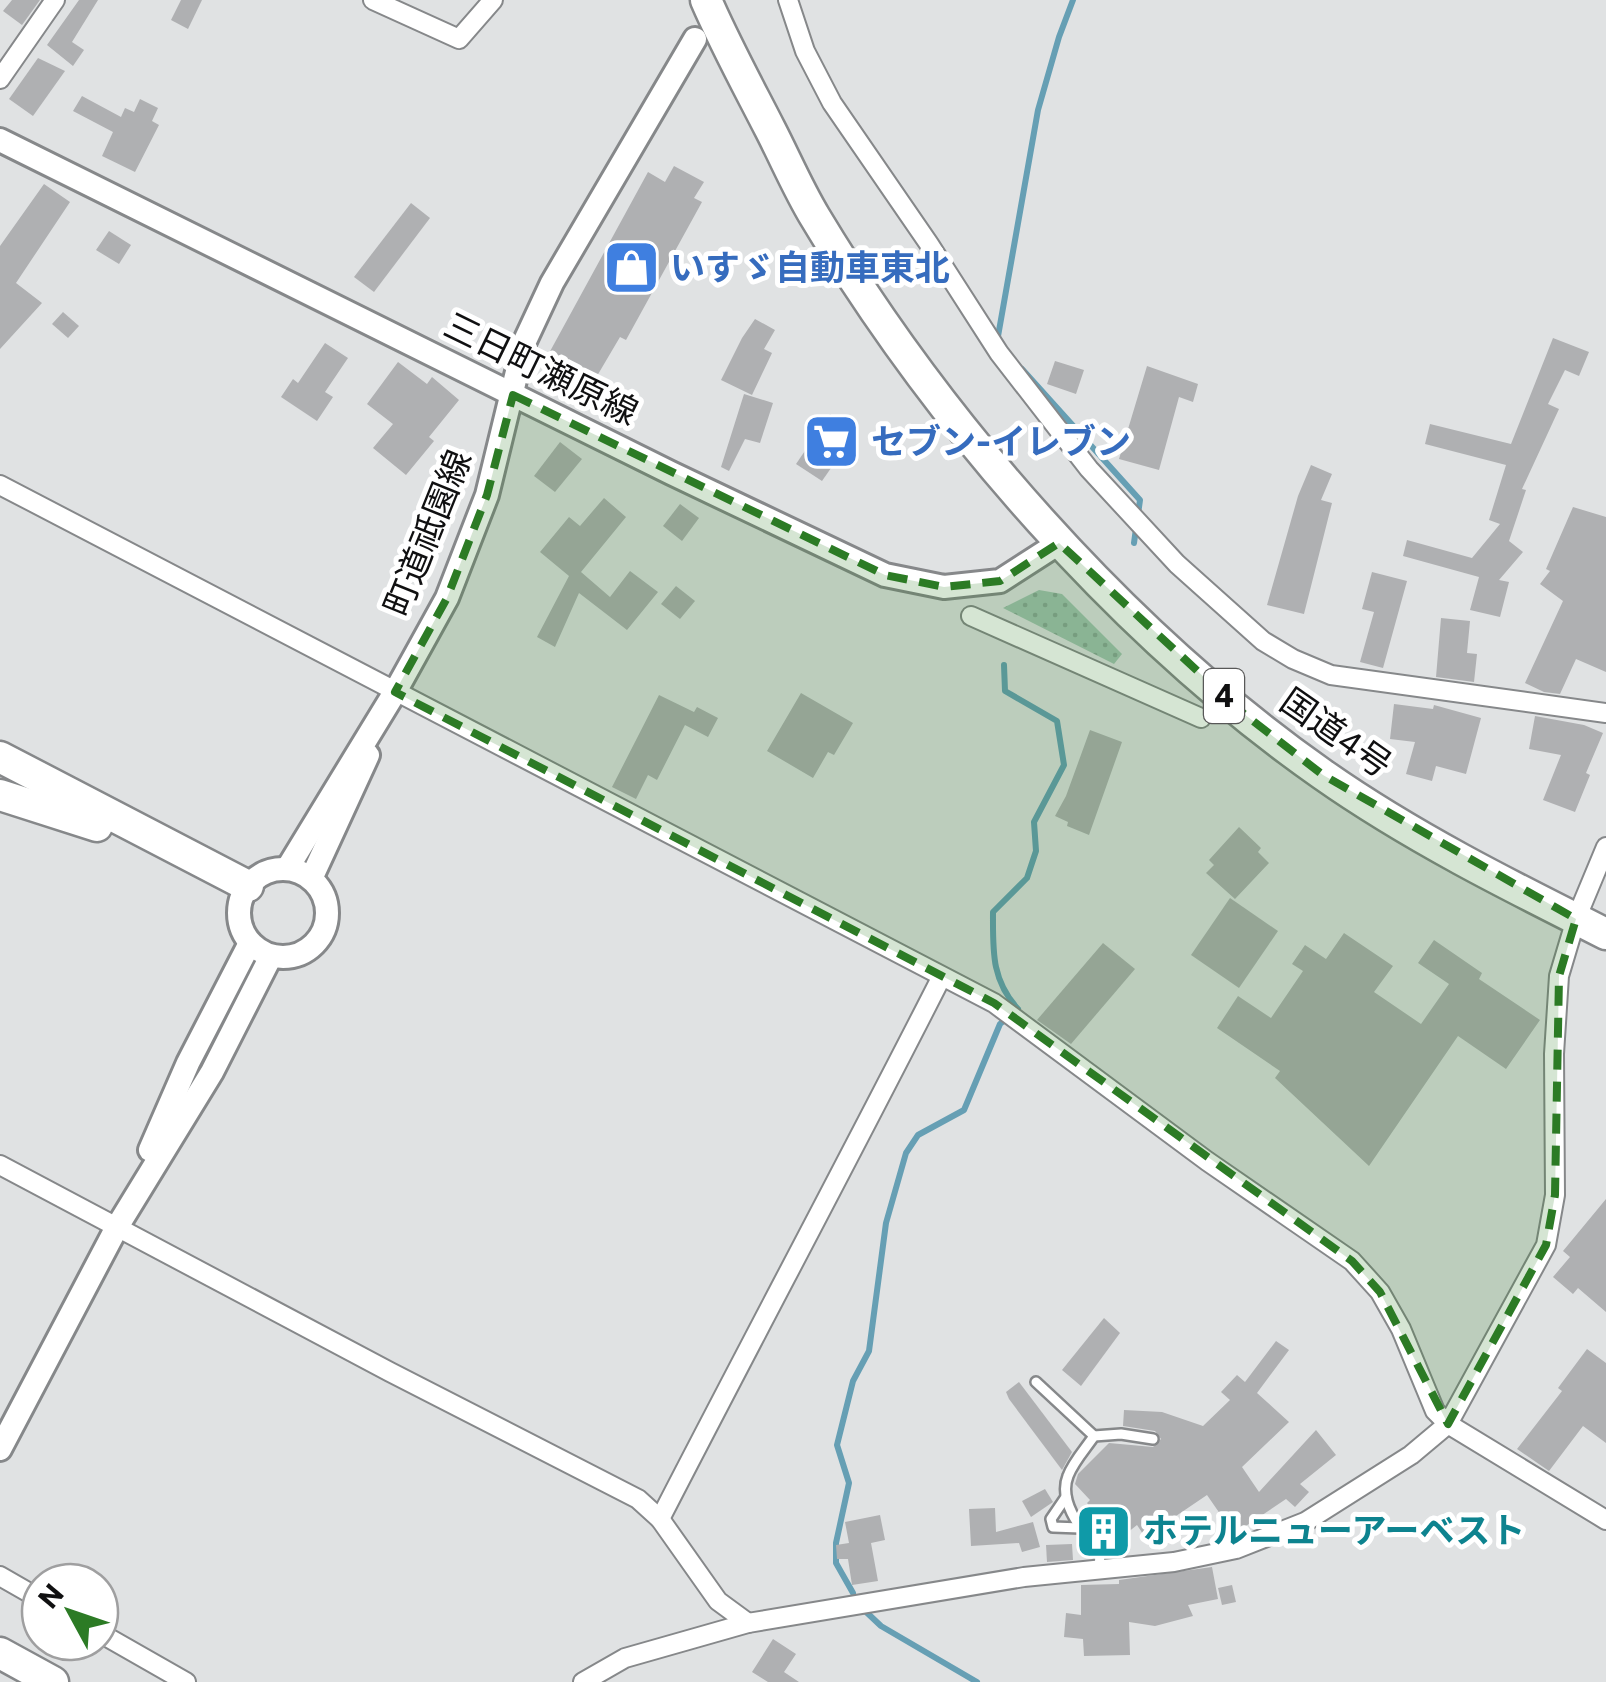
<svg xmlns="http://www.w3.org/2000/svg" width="1606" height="1682" font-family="Commissioner,'Noto Sans JP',sans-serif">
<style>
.grass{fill:url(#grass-dots)}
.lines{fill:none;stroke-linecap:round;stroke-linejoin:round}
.stream{stroke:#669fb4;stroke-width:6}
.building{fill:#afb0b2}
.lane-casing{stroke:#86888a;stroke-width:14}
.street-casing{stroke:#86888a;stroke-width:22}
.secondary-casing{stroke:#86888a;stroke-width:28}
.highway-casing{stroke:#86888a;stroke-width:35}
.lane{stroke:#fff;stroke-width:9}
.street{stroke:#fff;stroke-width:18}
.secondary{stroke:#fff;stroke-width:22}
.highway{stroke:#fff;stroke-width:30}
.marked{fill:#2c7b25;fill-opacity:0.2;stroke:#2c7b25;stroke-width:8;stroke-dasharray:20 12;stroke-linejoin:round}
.labels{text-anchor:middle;stroke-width:10;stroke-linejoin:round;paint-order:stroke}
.shield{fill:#fff;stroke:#585858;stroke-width:2.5}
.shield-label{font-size:32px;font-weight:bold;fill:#101011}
.shop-label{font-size:35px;font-weight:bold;fill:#366cbe;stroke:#fff;text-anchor:start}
.street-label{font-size:35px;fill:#101011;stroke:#fff}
.culture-label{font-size:35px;font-weight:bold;fill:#0d838f;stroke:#fff;text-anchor:start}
</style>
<defs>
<pattern id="grass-dots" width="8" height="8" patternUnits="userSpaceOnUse" patternTransform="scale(2.5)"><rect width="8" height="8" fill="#a2c2b1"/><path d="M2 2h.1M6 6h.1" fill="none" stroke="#8aa697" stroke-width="1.8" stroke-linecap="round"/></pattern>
</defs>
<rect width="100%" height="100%" fill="#e0e2e3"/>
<polygon class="grass" points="1039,590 1062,594 1122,654 1114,664 1003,608"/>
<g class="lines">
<g class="stream">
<polyline points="997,342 1038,110 1059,37 1073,0"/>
<polyline points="1022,369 1140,500 1134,543"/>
<path d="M853,1593L836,1563V1543L849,1483L837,1445L853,1381L869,1351L886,1223L906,1153L918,1135L964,1110L1000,1024L1018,1009C991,980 993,950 993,912L1027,878L1036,851L1034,822L1064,765L1057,721L1005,691L1004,665"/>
<polyline points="863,1609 881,1626 977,1682"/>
</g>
</g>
<g class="building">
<polygon points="12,0 40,0 22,25 3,11"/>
<polygon points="79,0 98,0 72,42 84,50 73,66 47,45"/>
<polygon points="181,0 202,0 188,29 171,20"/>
<polygon points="38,58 65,71 33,116 9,99"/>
<polygon points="82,96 121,117 125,108 134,112 140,99 158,108 152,121 159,125 135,172 102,156 113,132 73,111"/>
<polygon points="674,166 704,182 694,198 702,202 626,340 620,337 597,376 588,371 580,386 542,366 648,172 665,182"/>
<polygon points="44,184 70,202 16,283 42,303 0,349 0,246"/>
<polygon points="411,203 430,218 374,292 354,277"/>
<polygon points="109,231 131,245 119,264 96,250"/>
<polygon points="63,312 79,326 68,338 52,324"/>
<polygon points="755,319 775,330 764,349 772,353 752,395 721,380 742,338"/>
<polygon points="1553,338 1589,352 1579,376 1565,370 1548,404 1559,409 1522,489 1526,490 1509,541 1523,552 1499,580 1509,582 1500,617 1470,610 1479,577 1403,556 1407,540 1472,558 1500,524 1489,520 1506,465 1425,444 1430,424 1511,444"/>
<polygon points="325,343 348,358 325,392 333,397 317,421 281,397 293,379 298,383"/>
<polygon points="1055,361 1084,370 1076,394 1047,384"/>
<polygon points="398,362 427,384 432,377 459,400 429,437 434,441 406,475 373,448 393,424 367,404"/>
<polygon points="1147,366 1198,384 1193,402 1179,397 1159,470 1119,459"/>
<polygon points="744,394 773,403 760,443 745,439 729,471 721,467"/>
<polygon points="830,414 856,432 822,481 796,464"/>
<polygon points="560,442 582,459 555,492 534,476"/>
<polygon points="1311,465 1332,474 1321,500 1332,503 1304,614 1267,605 1298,496"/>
<polygon points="604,498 626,517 581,572 610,597 630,571 658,592 627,630 579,593 555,647 537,637 569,576 540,552 569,517 580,526"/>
<polygon points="680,504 699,518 682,541 663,526"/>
<polygon points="1573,507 1606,517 1606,672 1576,659 1560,694 1544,692 1525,683 1563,601 1540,584 1550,571 1546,569"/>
<polygon points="1372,572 1407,581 1383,668 1360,662 1374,612 1362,609"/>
<polygon points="676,586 695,601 680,619 661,604"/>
<polygon points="1441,618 1470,621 1467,653 1477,654 1474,682 1436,677"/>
<polygon points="801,693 853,723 834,755 828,752 813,778 767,751"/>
<polygon points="659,695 694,712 697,707 718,718 708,737 685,725 657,780 648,775 636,799 612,787"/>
<polygon points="1394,704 1433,709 1434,705 1481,718 1466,774 1436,766 1432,781 1406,774 1415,742 1390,739"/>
<polygon points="1535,716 1584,725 1603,733 1586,773 1590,775 1575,812 1543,800 1561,755 1529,749"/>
<polygon points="1090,730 1122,742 1089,835 1067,826 1068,822 1055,816 1066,796"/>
<polygon points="1239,827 1261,848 1258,852 1269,863 1235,899 1206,873 1214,865 1209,860"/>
<polygon points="1230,898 1278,931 1239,988 1191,955"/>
<polygon points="1344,933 1393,966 1374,992 1421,1024 1449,984 1418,963 1434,940 1482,973 1479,979 1540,1020 1506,1069 1458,1036 1369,1166 1275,1078 1280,1071 1217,1028 1238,996 1271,1018 1303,971 1292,964 1305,945 1326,959"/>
<polygon points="1103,943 1135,969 1071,1044 1037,1020"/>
<polygon points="1606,1199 1606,1312 1578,1288 1573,1294 1553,1277 1570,1257 1563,1251"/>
<polygon points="1104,1318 1120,1333 1081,1386 1062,1370"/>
<polygon points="1276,1341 1289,1350 1257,1393 1289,1422 1242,1467 1259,1492 1316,1430 1336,1455 1300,1484 1309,1492 1295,1507 1286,1499 1234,1534 1207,1495 1145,1537 1137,1525 1107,1549 1087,1523 1086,1520 1095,1513 1087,1503 1090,1500 1075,1484 1078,1474 1109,1443 1153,1447 1161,1439 1155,1431 1123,1426 1124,1410 1162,1412 1203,1426 1230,1400 1221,1392 1237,1375 1245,1382"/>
<polygon points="1587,1349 1606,1363 1606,1443 1583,1426 1549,1471 1517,1449 1562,1391 1558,1388"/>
<polygon points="1019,1382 1072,1452 1062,1470 1009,1399 1006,1392"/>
<polygon points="1045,1489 1053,1502 1031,1517 1022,1501"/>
<polygon points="995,1508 996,1532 1033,1522 1040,1547 1022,1552 1019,1543 971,1546 969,1509"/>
<polygon points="880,1515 885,1540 871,1543 878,1581 852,1585 848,1559 837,1559 836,1545 849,1543 845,1522"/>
<polygon points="1072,1544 1073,1560 1047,1562 1046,1545"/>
<polygon points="1212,1567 1218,1599 1188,1605 1193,1616 1155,1626 1129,1622 1130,1655 1084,1656 1083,1639 1064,1637 1066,1613 1081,1615 1081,1585 1119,1584 1119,1580"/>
<polygon points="1232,1585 1236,1602 1222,1605 1218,1588"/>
<polygon points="773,1639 796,1654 784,1672 799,1682 768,1682 752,1672"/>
</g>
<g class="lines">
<defs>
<g id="lane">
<path d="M1036,1382L1094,1436C1086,1448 1073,1462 1068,1476C1057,1503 1085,1534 1100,1554L1099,1569"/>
<polyline points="1094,1436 1121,1434 1153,1439"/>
<polyline points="1066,1497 1051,1519 1053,1527 1080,1528"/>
</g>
<g id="street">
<polyline points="373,0 459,39 493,0"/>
<polyline points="788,0 805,51 832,103 929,244 999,353 1089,469 1177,564 1263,641 1293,659 1331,675 1606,713"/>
<polyline points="0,79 55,0"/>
<polyline points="0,485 994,1003 1207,1161 1352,1261 1380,1292 1401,1329 1435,1411 1448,1424 1606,1520"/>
<polyline points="971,616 1201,718"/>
<polyline points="0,1165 390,1372 638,1499 660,1519 718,1601 748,1623"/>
<path d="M660,1519C753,1338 849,1159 941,978"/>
<polyline points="0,1576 40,1599"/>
<polyline points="100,1633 186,1682"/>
<polyline points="583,1682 625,1658 748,1623 1024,1577 1174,1562 1236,1549 1305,1522 1411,1455 1448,1424 1546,1245 1555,1195 1554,1054 1559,976 1576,919 1606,847"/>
</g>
<g id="secondary">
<polyline points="0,140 671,473 885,575 944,587 1000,581 1059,543"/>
<polyline points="287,869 395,692 447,598 487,495 524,343 552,283 695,39"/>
<circle cx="283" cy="913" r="44"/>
<polyline points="311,879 368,755"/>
<polyline points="150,1150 188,1063 250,943"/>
<polyline points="0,1449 117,1227 212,1072 271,956"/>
</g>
<g id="highway">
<path d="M706,0C725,44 748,86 770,129C785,158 798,189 815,217C940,425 1123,634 1322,774C1410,836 1510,886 1606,934"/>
<polyline points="0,757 248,886"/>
<polyline points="0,795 97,826"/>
<polyline points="0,1653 53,1682"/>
</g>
</defs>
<use href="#lane" class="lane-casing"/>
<use href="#street" class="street-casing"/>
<use href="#secondary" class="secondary-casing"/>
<use href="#highway" class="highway-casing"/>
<use href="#lane" class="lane"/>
<use href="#street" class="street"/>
<use href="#secondary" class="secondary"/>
<use href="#highway" class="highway"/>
</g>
<path class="marked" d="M513,395L885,575L944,587L1000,581L1059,543L1244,714L1323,775L1576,919L1559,976L1555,1195L1546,1245L1448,1424L1380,1292L1352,1261L994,1003L395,692L447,598L487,495Z"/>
<defs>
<symbol id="shop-square" viewBox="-11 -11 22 22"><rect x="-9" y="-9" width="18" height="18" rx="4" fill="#3f7fe0" stroke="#fff"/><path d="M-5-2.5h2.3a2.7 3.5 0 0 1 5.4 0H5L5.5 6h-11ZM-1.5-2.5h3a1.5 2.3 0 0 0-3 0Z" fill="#fff"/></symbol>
<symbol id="supermarket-square" viewBox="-11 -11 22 22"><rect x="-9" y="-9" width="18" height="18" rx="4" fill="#3f7fe0" stroke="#fff"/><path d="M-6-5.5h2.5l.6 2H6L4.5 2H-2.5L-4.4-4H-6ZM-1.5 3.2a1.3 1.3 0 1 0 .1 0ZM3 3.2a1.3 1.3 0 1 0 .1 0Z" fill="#fff"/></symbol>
<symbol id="building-square" viewBox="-11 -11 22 22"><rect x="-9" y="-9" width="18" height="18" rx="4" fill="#0f9aa8" stroke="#fff"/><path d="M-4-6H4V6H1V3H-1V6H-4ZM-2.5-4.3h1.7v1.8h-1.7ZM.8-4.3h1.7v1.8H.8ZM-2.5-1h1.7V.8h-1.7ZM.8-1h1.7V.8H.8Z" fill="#fff"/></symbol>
</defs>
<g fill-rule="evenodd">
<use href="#shop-square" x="600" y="236" width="63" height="63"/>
<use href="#supermarket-square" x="800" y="410" width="63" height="63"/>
<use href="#building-square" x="1072" y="1500" width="63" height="63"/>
</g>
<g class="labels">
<rect class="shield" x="1204" y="669" width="40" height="54" rx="8"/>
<g class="shield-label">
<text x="1224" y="707">4</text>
</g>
<g class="shop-label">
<text x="670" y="280">いすゞ自動車東北</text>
<text x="871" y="454">セブン-イレブン</text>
</g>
<g class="street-label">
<text transform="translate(541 369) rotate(26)" y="12">三日町瀬原線</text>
<text transform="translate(428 533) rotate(-68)" y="12">町道祗園線</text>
<text transform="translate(1336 733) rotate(35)" y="12">国道4号</text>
</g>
<g class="culture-label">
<text x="1143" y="1543">ホテルニューアーベスト</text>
</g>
</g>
<g transform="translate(70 1612) rotate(310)"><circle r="48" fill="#ffffff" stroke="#9f9fa0" stroke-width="2.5"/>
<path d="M0-8L18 38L0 25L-18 38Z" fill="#2c7b25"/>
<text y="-15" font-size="28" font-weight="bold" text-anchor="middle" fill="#101011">N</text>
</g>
</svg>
